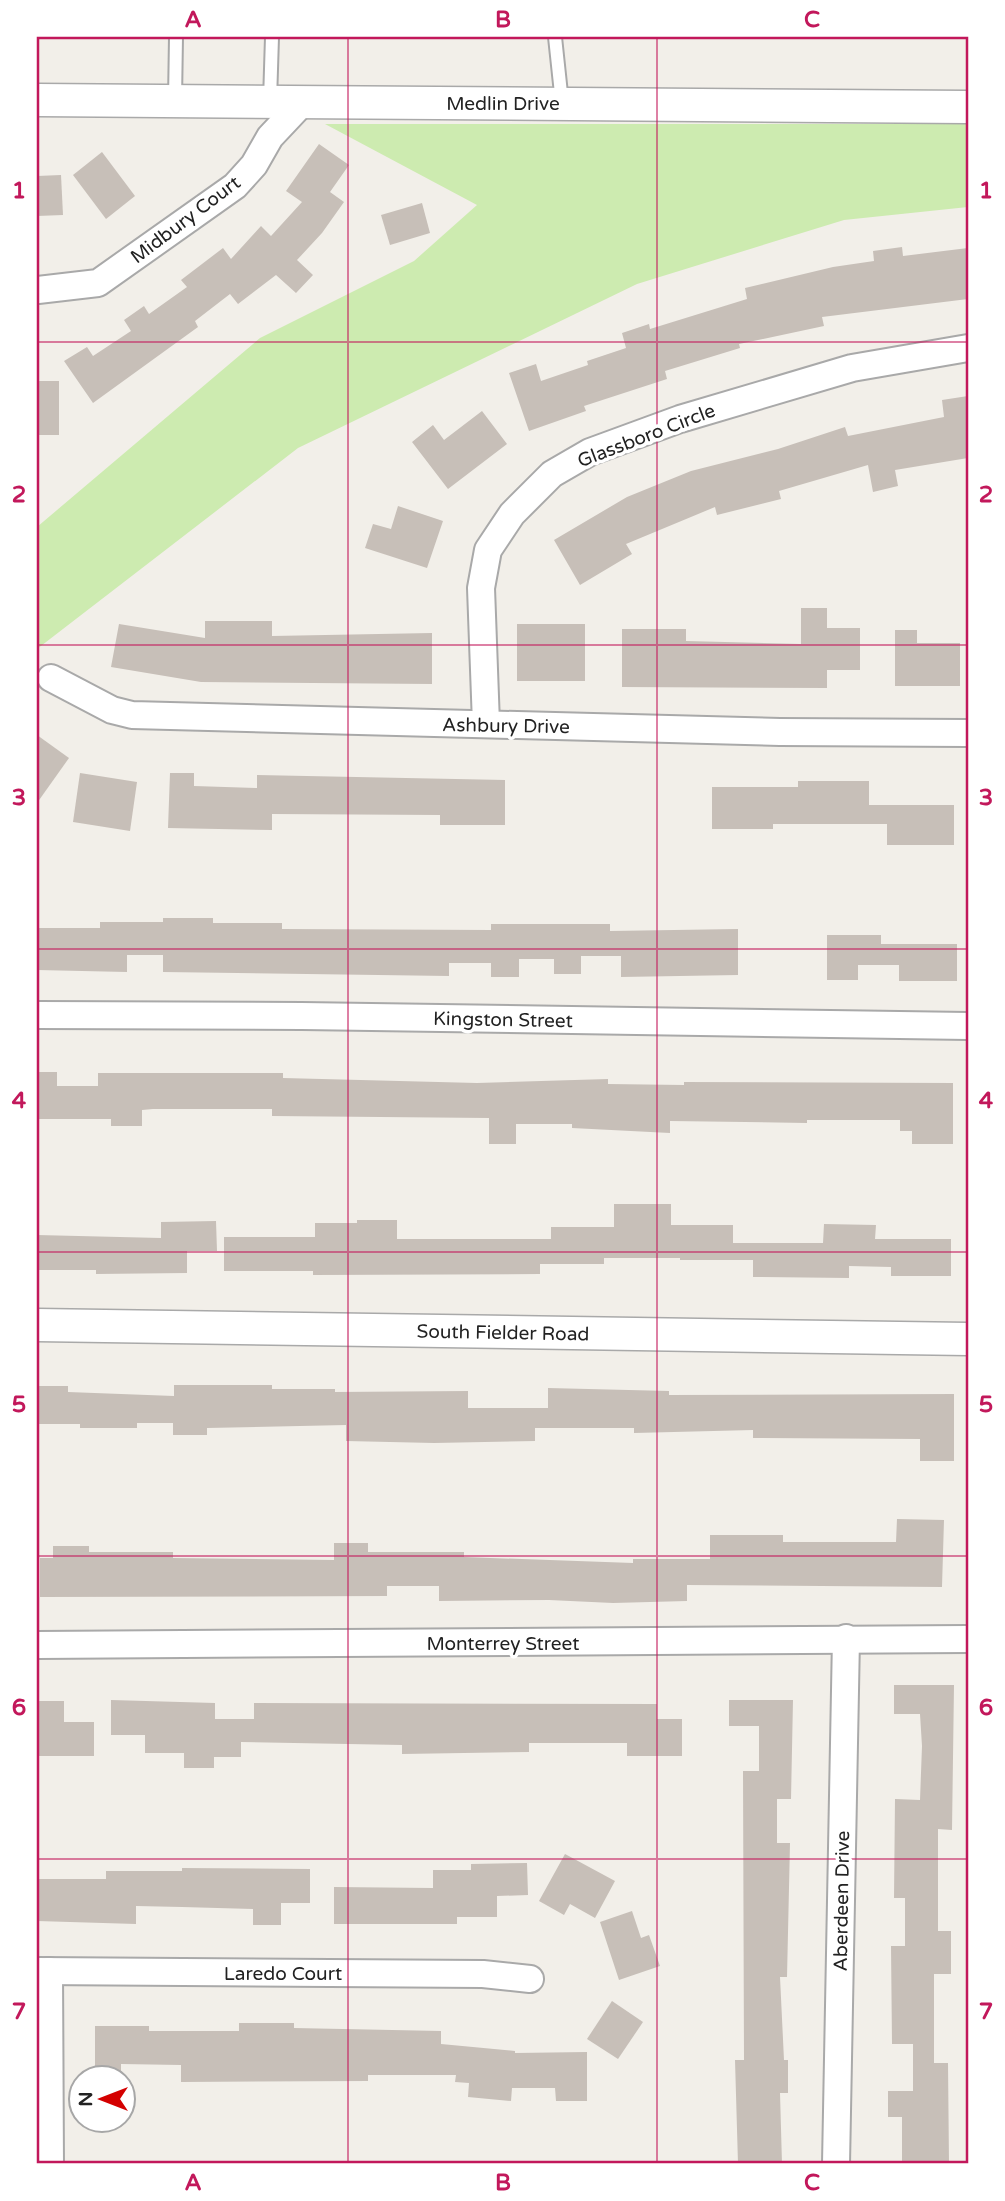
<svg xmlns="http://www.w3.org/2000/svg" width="1005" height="2201" font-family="'Varela Round',sans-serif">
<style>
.grass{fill:#cdebb0}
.building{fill:#c7bfb8}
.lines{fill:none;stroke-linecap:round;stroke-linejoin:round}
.service-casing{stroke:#a9a9a9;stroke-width:16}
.minor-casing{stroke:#a9a9a9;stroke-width:30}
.tertiary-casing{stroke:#a9a9a9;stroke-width:35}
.service{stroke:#fff;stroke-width:12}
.minor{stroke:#fff;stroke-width:26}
.tertiary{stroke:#fff;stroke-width:32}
.grid{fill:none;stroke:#c2185b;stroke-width:2;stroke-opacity:0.55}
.labels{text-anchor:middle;stroke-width:7;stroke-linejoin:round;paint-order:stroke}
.street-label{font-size:19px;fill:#222;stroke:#fff}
.neatline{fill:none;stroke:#c2185b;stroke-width:2.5}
.grid-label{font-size:23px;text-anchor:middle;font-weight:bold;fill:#c2185b}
</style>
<rect width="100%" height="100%" fill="#f2efe9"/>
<polygon class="grass" points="325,124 968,124 968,207 844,220 637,284 298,448 37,649 37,527 260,338 414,261 477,205"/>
<g class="building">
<polygon points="319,144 349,165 330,192 344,202 322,233 297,260 313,275 296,293 276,275 238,304 230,294 195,321 198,327 93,403 64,361 87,347 93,356 131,331 124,320 144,306 149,314 187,287 181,280 223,248 231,259 261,226 271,236 302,202 286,191"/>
<polygon points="102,152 135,196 106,219 73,175"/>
<polygon points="61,175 63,215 37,216 37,176"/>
<polygon points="422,203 430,233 390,245 381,215"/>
<polygon points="902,247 903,256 968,248 968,299 822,317 824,326 739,344 740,348 665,371 667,379 584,406 586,411 529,431 509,373 536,364 541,381 588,365 587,361 626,348 622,333 649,324 650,329 747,299 745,288 833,267 874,261 873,251"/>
<rect x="37" y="381" width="22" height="54"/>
<polygon points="968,396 968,458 895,470 898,486 873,492 868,465 779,491 781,499 717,515 715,507 626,544 632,554 580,585 554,540 627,497 691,471 778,449 845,427 848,436 944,417 942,400"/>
<polygon points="482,411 507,444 448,489 412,442 433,425 444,440"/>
<polygon points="398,506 443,521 427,568 365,548 373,524 391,529"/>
<polygon points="801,608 827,608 827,628 860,628 860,670 827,670 827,688 622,687 622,629 686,629 686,641 801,644"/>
<polygon points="205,621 272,621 272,636 432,633 432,684 201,682 111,667 119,624 205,638"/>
<rect x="517" y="624" width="68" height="57"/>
<polygon points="895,630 917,630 917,643 960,643 960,686 895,686"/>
<polygon points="37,735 69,758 37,803"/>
<polygon points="80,773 137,782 130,831 73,822"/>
<polygon points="170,773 194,773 194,786 257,788 257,775 505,780 505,825 440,825 440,815 272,814 272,830 168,828"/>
<polygon points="798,781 869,781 869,805 954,805 954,845 887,845 887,824 773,824 773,829 712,829 712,787 798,787"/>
<polygon points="163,918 213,918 213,923 282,923 282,929 491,930 491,924 610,924 610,931 738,929 738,975 621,977 621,956 581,956 581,974 554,974 554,959 519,959 519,977 491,977 491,963 449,963 449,976 163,972 163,955 127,955 127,972 37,970 37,928 100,928 100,922 163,922"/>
<polygon points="827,935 881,935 881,944 957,944 957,981 899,981 899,965 858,965 858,980 827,980"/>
<polygon points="37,1072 57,1072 57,1086 98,1086 98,1073 283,1073 283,1078 477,1083 608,1079 608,1084 684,1085 684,1082 953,1083 953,1144 912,1144 912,1131 900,1131 900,1120 807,1120 807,1123 670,1121 670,1133 572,1128 572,1124 516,1124 516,1144 489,1144 489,1118 272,1116 272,1109 153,1109 142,1110 142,1126 111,1126 111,1119 37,1119"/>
<polygon points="614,1204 671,1204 671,1225 733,1225 733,1243 823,1243 824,1224 876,1225 875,1239 951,1239 951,1276 891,1276 891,1267 849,1266 849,1278 753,1277 753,1260 680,1260 680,1258 604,1258 604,1264 540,1264 540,1274 313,1275 313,1271 224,1271 224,1237 315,1237 315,1223 357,1223 357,1220 397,1220 397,1239 551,1239 551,1227 614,1227"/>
<polygon points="216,1221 217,1251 187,1251 187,1273 96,1274 96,1270 37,1270 37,1235 161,1238 161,1222"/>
<polygon points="174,1385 272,1385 272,1389 335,1389 335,1392 468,1391 468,1408 548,1408 548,1388 669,1391 669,1395 954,1394 954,1461 920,1461 920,1439 753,1438 753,1430 634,1433 634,1428 535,1428 535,1441 434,1443 346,1441 346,1425 207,1428 207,1435 173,1435 173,1423 137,1423 137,1428 80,1428 80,1424 37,1424 37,1386 68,1386 68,1392 174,1396"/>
<polygon points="897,1519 944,1520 942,1587 687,1585 687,1601 613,1603 549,1600 439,1601 439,1586 387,1586 387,1596 40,1597 40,1558 53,1558 53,1546 89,1546 89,1552 173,1552 173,1558 334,1560 334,1543 368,1543 368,1552 464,1552 464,1557 633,1563 633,1559 710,1559 710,1535 783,1535 783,1542 896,1542"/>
<polygon points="894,1685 954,1685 952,1830 938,1829 938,1931 951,1931 951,1974 934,1974 934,2063 948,2063 949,2164 902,2164 902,2117 888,2117 888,2091 913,2091 913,2044 892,2044 891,1946 905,1946 905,1898 894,1898 895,1799 920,1800 922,1746 920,1714 894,1714"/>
<polygon points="111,1700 215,1703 215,1719 254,1719 254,1703 657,1704 657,1719 682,1719 682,1756 627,1756 627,1743 529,1743 529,1752 402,1754 402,1745 241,1742 241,1757 214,1757 214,1768 184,1768 184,1753 145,1753 145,1735 111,1735"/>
<polygon points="729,1700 793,1700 791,1799 777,1799 777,1843 790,1843 787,1977 780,1977 784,2060 788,2060 788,2093 780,2093 782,2164 738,2164 735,2060 744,2060 743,1771 759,1771 759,1726 729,1726"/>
<polygon points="37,1701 64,1701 64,1722 94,1722 94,1756 37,1756"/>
<polygon points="565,1854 615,1881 595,1918 570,1904 564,1915 539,1901"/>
<polygon points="527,1863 528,1895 497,1896 497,1917 457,1917 457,1924 334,1924 334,1887 433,1888 433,1870 471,1870 471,1864"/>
<polygon points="182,1868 310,1869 310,1903 281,1903 281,1925 253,1925 253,1909 182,1907 136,1906 136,1924 37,1921 37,1879 106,1879 106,1871 182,1871"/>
<polygon points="632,1911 641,1938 649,1935 660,1966 619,1980 600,1922"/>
<polygon points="612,2001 643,2022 618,2059 587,2039"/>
<polygon points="239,2023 294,2023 294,2028 441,2031 441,2044 515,2051 515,2053 587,2052 587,2101 556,2101 555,2088 512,2088 511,2101 468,2097 469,2083 455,2082 456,2075 368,2075 368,2081 181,2082 181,2065 121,2064 121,2078 95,2078 95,2026 149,2026 149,2031 239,2031"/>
</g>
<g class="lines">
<defs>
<g id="service">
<polyline points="555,37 562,103"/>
<polyline points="175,100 176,37"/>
<polyline points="270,101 272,37"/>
</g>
<g id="minor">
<polyline points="38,290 98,283 235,186 254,165 270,137 303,102"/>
<polyline points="51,678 112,710 132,715 780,732 968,733"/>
<polyline points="486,724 481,588 488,550 512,514 552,474 590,452 680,419 852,368 968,348"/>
<polyline points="37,1015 302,1016 968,1026"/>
<polyline points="37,1645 968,1639"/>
<polyline points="37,1971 483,1974 530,1979"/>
<polyline points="49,1971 50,2164"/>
<polyline points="836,2164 846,1638"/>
</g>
<g id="tertiary">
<polyline points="37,100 968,107"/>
<polyline points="37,1325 968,1339"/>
</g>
</defs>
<use href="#service" class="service-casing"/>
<use href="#minor" class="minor-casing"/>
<use href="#tertiary" class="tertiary-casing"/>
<use href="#service" class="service"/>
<use href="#minor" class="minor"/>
<use href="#tertiary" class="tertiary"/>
</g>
<path class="grid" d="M348,37V2164M657,37V2164M37,342H968M37,645H968M37,949H968M37,1252H968M37,1556H968M37,1859H968"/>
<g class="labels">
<g class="street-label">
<text x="503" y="110">Medlin Drive</text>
<text transform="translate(185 219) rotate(-37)" y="7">Midbury Court</text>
<text transform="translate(646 435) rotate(-21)" y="7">Glassboro Circle</text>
<text transform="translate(506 725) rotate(1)" y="7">Ashbury Drive</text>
<text transform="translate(503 1019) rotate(1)" y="7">Kingston Street</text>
<text transform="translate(503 1332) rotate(1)" y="7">South Fielder Road</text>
<text x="503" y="1650">Monterrey Street</text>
<text transform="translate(841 1901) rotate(-89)" y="7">Aberdeen Drive</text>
<text x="283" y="1980">Laredo Court</text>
</g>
</g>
<rect width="1005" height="2201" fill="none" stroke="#ffffff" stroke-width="77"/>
<g transform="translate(102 2099) rotate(270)"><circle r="33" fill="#ffffff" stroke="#a7a7a7" stroke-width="2"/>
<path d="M0-5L12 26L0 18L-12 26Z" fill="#d40000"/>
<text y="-10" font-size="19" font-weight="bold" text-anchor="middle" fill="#222222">N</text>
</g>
<rect x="38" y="38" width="929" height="2124" class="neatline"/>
<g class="grid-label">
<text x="193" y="27">A</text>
<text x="503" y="27">B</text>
<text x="812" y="27">C</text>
<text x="19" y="198">1</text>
<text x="986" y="198">1</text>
<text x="19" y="502">2</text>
<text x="986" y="502">2</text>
<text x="19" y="805">3</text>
<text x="986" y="805">3</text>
<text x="19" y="1108">4</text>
<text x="986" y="1108">4</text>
<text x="19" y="1412">5</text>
<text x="986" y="1412">5</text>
<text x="19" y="1715">6</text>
<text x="986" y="1715">6</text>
<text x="19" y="2019">7</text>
<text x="986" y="2019">7</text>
<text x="193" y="2190">A</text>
<text x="503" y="2190">B</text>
<text x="812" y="2190">C</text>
</g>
</svg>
